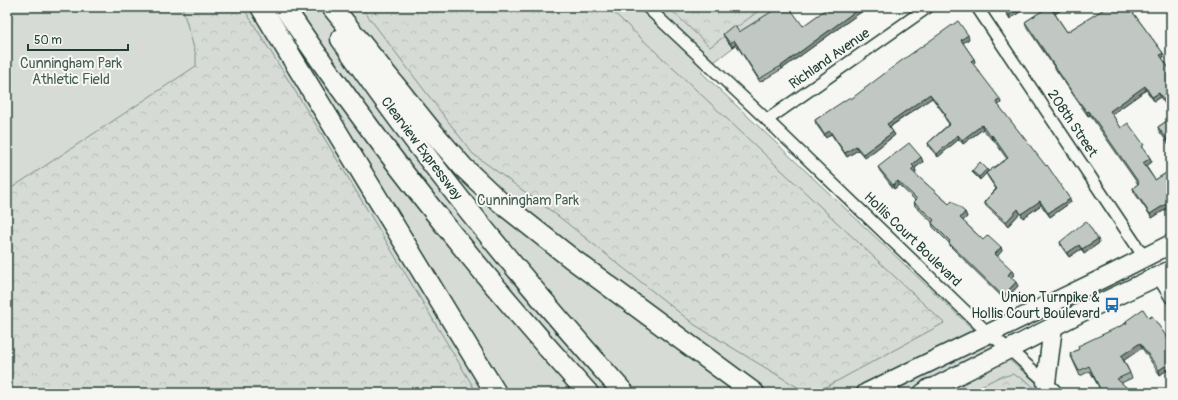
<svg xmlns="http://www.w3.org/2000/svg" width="1178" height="400" font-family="Pangolin,sans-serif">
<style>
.green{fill:#d6dbd6;stroke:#7a8c85}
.forest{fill:url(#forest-crowns);stroke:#7a8c85}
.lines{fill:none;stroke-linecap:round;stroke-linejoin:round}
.minor-casing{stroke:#1f3d34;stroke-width:14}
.primary-casing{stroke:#1f3d34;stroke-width:21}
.motorway-casing{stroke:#1f3d34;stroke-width:23}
.minor{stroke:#f6f6f2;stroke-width:11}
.primary{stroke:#f6f6f2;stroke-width:18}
.motorway{stroke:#f6f6f2;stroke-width:20}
.wall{fill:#a6aca8;stroke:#1f3d34}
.shaded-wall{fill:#878c88;stroke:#1f3d34}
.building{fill:#c1c8c3;stroke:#1f3d34}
.labels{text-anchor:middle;stroke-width:4;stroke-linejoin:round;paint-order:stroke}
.street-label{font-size:14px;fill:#1f3d34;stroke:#f6f6f2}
.park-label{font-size:14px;fill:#445d54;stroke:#f6f6f2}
.poi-label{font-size:14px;fill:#1f3d34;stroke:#f6f6f2;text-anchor:end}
</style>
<defs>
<pattern id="forest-crowns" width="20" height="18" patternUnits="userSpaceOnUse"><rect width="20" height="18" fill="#d6dbd6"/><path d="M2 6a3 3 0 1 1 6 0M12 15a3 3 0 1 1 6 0" fill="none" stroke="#b7bdb8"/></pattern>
</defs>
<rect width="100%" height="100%" fill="#f6f6f2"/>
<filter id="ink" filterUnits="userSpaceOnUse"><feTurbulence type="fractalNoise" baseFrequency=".025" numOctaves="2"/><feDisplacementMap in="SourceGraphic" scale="8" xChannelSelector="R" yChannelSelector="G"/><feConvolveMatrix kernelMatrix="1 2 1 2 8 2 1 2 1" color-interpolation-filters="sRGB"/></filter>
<g filter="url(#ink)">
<polygon class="green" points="7,7 786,7 701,72 979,335 1049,393 7,393"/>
<g class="forest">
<polygon points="182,7 243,7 326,141 477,393 7,393 7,191 196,66 196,55"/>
<polygon points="361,7 608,7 944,323 815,393 807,393 695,325 558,216 473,154"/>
<polygon points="668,7 764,7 710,47"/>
<polygon points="1012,374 1027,381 1040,393 967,393 1001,376 1006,376"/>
</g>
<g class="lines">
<defs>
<g id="minor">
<polyline points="647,7 767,120 988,333 1009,349 1058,393"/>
<polyline points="977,7 1144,257"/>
<polyline points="767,120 928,7"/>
<polyline points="1158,277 1171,298"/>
</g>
<g id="primary">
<polyline points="1046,383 1053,327"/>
<polyline points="866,393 1114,273 1171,244"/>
<polyline points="923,393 1082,312 1171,270"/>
</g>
<g id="motorway">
<polyline points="261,7 496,393"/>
<path d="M284,7C376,144 478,271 588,393"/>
<polyline points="332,7 431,130 463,167 500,202 571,258 754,393"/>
<path d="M341,39C427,163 523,281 624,393"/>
<polyline points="926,393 930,389"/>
</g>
</defs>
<use href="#minor" class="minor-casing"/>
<use href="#primary" class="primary-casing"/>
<use href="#motorway" class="motorway-casing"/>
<use href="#minor" class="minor"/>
<use href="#primary" class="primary"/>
<use href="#motorway" class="motorway"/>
</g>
<g class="wall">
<polygon points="829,7 868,7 782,69 760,82 736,44 732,47 725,38 723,34 803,26 829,8"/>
<polygon points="1002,7 1023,7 1024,9 1010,19"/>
<polygon points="1048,7 1065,7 1055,14 1067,32 1103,10 1101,7 1131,7 1134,14 1163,53 1164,57 1162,58 1171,71 1171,112 1160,97 1154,101 1146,90 1112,114 1121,128 1145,149 1152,162 1146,166 1155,180 1171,170 1171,199 1168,200 1171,206 1152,218 1134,192 1133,188 1138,184 1090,115 1088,116 1074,96 1026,26 1025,22"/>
<polygon points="969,39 963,43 974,59 975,62 973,64 1001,103 998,105 1070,199 1071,202 1050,217 1041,205 1023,218 1020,213 1008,226 986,206 984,202 996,189 988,177 986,173 1007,159 993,139 992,140 983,129 963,144 959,139 938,157 929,147 928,143 949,124 946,120 944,116 945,115 932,98 890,127 893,132 895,135 865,158 858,150 847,157 831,134 826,138 816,124 815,120 851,99"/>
<polygon points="1171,118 1171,147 1159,131 1158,127"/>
<polygon points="921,157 923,162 915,168 916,172 914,173 949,204 965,212 967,217 963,221 983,240 1001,247 1002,251 997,256 1014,275 1011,277 1018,286 1005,300 951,247 949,243 933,227 932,223 932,222 915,206 914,202 915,200 899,185 894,189 880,171 878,167"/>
<polygon points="972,171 988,171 980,180 973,173"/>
<polygon points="1098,239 1099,243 1084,254 1081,249 1069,257 1061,246 1060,242"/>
<polygon points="1152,316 1171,376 1167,370 1160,375 1142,348 1124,360 1132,378 1121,383 1133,393 1102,393 1090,371 1080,376 1070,354 1126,323 1126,321 1149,318"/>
</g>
<g class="shaded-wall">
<polygon points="861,7 868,7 782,69 781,66"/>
<polygon points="1020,7 1023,7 1024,9 1010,19 1009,15"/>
<polygon points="1058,7 1065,7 1055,14 1053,10"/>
<polygon points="968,35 969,39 963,43 961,40"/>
<polygon points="734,40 736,44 732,47 730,43"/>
<polygon points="1163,53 1164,57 1161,59 1160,55"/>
<polygon points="974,59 975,62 972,65 971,61"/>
<polygon points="1145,86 1146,90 1111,115 1110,111"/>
<polygon points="1159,93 1160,97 1154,101 1152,97"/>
<polygon points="930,94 932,98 889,127 887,124"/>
<polygon points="1000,99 1001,103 997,106 996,102"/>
<polygon points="1089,111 1090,115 1088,116 1087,112"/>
<polygon points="982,125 983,129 963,144 962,140"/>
<polygon points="830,131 831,134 826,138 824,134"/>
<polygon points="893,132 895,135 865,158 863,154"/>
<polygon points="958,135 959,139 938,157 937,154"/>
<polygon points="992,135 993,139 992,140 991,136"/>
<polygon points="856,146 858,150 847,157 845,153"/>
<polygon points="921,157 923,162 915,168 916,172 913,174 911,170 912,165"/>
<polygon points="1150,158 1152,162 1145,167 1143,163"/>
<polygon points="987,169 988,171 980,180 979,177"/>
<polygon points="898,181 899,185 894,189 893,185"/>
<polygon points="1171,194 1171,199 1168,201 1166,197"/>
<polygon points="1070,199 1071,202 1050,217 1048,213"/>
<polygon points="1040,201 1041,205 1023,218 1021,214"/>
<polygon points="1169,202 1171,206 1152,218 1150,214"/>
<polygon points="1018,209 1020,213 1008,226 1006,222"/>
<polygon points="965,212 967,217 961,223 960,218"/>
<polygon points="1098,239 1099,243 1084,254 1082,249"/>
<polygon points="1079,245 1081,249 1069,257 1067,253"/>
<polygon points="1001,247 1002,251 996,258 995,254"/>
<polygon points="1012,270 1014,275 1010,279 1008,275"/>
<polygon points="1016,282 1018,286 1005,300 1003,296"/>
<polygon points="1140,343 1142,348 1123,361 1121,356"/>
<polygon points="1165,366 1167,370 1160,375 1159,370"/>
<polygon points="1171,370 1171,376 1169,372"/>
</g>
<g class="building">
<polygon points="779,7 789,7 803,26 829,7 861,7 781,66 759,79 734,40 730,43 723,34 734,25 739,32"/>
<polygon points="1003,7 1020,7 1009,15"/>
<polygon points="1048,7 1050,7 1067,32 1104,9 1102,7 1131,7 1134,14 1163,53 1160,55 1171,71 1171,110 1159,93 1152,97 1145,86 1110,111 1121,128 1128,123 1144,145 1142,146 1150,158 1143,163 1155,180 1171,170 1171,194 1166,197 1169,202 1150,214 1133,188 1139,183 1089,111 1087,112 1072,92 1025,22"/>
<polygon points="1051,7 1058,7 1053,10"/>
<polygon points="958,21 968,35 961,40 974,59 971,61 1000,99 996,102 1046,166 1047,165 1070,199 1048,213 1040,201 1021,214 1018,209 1006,222 984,202 997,189 986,173 1008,158 992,135 991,136 982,125 962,140 958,135 937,154 928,143 950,124 944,116 946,115 930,94 887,124 893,132 863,154 856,146 845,153 830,131 824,134 815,120 850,97 851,99 901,61"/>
<polygon points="1171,118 1171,145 1158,127"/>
<polygon points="909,143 921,157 912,165 914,167 911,170 949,204 952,201 965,212 960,218 983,240 988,235 1001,247 995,254 1012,270 1008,275 1016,282 1003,296 949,243 950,241 932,223 934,220 914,202 917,199 898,181 893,185 878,167"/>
<polygon points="980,162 987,169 979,177 972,171"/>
<polygon points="1086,221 1098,239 1082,249 1079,245 1067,253 1060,242"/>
<polygon points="1143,309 1149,318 1152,316 1171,343 1171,370 1169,372 1165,366 1159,370 1140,343 1121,356 1130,373 1117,379 1133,393 1109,393 1107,392 1104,393 1102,393 1089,366 1079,371 1070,354 1079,349 1078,346 1127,323 1126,321"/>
<polygon points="1147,390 1150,393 1145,393"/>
</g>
</g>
<defs>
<symbol id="bus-bare" viewBox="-9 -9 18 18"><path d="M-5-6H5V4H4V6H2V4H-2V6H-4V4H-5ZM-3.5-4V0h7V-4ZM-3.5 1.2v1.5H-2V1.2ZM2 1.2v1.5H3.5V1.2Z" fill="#1f6fb2" stroke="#f6f6f2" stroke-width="2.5" paint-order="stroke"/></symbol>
</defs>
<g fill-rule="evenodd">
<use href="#bus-bare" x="1101" y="294" width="22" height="22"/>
</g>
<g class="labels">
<g class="street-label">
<text transform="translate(829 58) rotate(-35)" y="5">Richland Avenue</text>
<text transform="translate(1073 123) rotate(56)" y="5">208th Street</text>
<text transform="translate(422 148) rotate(53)" y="5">Clearview Expressway</text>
<text transform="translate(913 239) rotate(44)" y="5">Hollis Court Boulevard</text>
</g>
<g class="park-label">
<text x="71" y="68">Cunningham Park<tspan x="71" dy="16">Athletic Field</tspan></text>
<text x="528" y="205">Cunningham Park</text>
</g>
<g class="poi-label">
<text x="1100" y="302">Union Turnpike &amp;<tspan x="1100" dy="16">Hollis Court Boulevard</tspan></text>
</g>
</g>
<rect width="1178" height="400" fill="none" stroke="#f6f6f2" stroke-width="24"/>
<rect x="12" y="12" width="1154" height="376" fill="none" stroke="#1f3d34" stroke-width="1.5" filter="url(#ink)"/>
<path d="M28 44v6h100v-6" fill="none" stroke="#1f3d34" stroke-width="2"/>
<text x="34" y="44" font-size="12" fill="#1f3d34" stroke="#f6f6f2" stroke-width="3" paint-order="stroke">50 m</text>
</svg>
